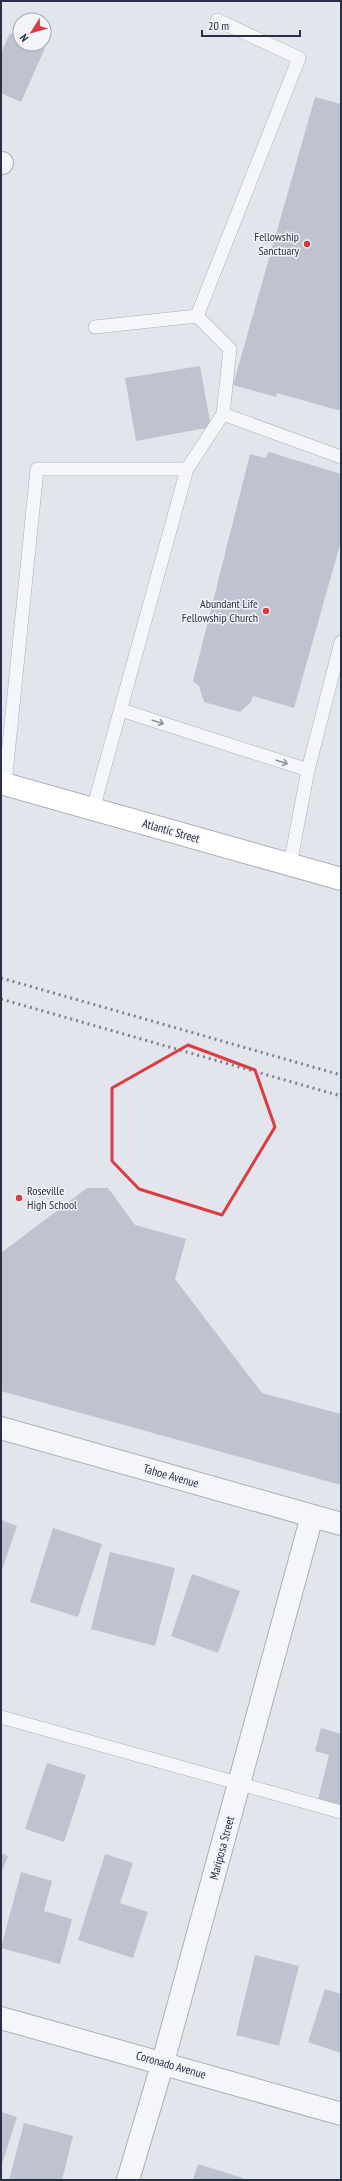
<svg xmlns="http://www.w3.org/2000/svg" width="342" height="2181" font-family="'PT Sans Narrow',sans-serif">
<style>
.building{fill:#bec3cf}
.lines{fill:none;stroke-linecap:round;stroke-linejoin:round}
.service-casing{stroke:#aaaeba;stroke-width:14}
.minor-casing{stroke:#aaaeba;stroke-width:24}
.tertiary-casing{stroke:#aaaeba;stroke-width:24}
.secondary-casing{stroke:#aaaeba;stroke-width:24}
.service{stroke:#f5f6f9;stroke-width:13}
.minor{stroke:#f5f6f9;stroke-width:22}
.tertiary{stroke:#f5f6f9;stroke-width:22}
.secondary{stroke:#fff;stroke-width:22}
.rail{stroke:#798197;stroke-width:3;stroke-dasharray:2 4;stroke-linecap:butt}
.oneway{stroke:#8e92a0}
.marked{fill:none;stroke:#dc3b41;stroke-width:3;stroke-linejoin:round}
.poi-dot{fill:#dc3b41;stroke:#f2f4f9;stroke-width:1.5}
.labels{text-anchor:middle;stroke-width:3;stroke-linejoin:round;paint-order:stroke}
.poi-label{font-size:12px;fill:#282f46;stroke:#f2f4f9;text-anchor:end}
.street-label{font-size:12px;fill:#282f46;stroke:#f2f4f9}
</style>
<rect width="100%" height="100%" fill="#e2e5ec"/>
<g class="building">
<polygon points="10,33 20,38 20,44 35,44 45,48 21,102 1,93 1,53"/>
<polygon points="315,97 341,104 341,411 277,393 276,397 233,385"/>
<polygon points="200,366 211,427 136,441 125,378"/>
<polygon points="269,452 341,474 341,541 294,708 253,696 251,702 240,712 204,702 199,686 193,681 250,454 265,458"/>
<polygon points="87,1188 108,1188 135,1225 186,1239 175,1279 262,1393 341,1414 341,1485 1,1391 1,1253"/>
<polygon points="1,1520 17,1526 1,1573"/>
<polygon points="53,1528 102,1544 78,1617 30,1602"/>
<polygon points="110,1552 175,1568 155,1646 91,1629"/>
<polygon points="192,1574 240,1591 218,1653 171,1636"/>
<polygon points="321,1728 341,1734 341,1810 317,1804 329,1755 315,1751"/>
<polygon points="47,1763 86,1775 64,1842 25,1829"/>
<polygon points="1,1853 8,1856 1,1874"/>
<polygon points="105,1854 133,1863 120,1903 148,1912 133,1958 78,1940"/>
<polygon points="21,1872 52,1881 44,1911 72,1919 60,1964 1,1948"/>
<polygon points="255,1955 299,1966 279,2046 236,2035"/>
<polygon points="325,1989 341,1994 341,2053 308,2042"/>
<polygon points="1,2112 17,2117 1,2167"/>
<polygon points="24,2123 73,2136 62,2180 9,2180"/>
<polygon points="198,2164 243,2178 243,2180 193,2180"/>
</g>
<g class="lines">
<defs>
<g id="service">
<polyline points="197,316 230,349 223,414 341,457"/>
<polyline points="95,327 197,316 299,58 217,20"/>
<polyline points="187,469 223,414"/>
<polyline points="121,710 308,770"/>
<polyline points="5,784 37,469 187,469 93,809"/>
<polyline points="290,865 308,770 341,642"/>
<polyline points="1,1717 341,1812"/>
</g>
<g id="minor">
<polyline points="1,163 2,163"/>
<polyline points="1,2018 341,2114"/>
<polyline points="128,2180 163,2062 312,1516"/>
</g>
<polyline id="tertiary" points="1,1428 341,1524"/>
<polyline id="secondary" points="1,783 341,879"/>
</defs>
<use href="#service" class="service-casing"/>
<use href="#minor" class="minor-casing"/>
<use href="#tertiary" class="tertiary-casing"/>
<use href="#secondary" class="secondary-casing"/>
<use href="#service" class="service"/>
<use href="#minor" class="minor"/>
<use href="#tertiary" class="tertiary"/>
<use href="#secondary" class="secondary"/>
<g class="rail">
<polyline points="1,978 341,1075"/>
<polyline points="1,999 341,1096"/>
</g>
</g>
<defs><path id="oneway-shaft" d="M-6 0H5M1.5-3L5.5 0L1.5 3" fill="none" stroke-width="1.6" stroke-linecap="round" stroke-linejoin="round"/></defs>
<g class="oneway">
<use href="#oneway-shaft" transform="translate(158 722) rotate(18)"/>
<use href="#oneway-shaft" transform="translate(282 762) rotate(18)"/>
</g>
<path class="marked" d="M188,1045L255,1070L275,1127L222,1215L139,1189L112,1161V1088Z"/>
<g class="poi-dot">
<circle cx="307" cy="244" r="4"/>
<circle cx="266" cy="611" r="4"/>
<circle cx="19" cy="1198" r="4"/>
</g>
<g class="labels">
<g class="poi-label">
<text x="299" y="241">Fellowship<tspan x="299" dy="14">Sanctuary</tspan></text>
<text x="258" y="608">Abundant Life<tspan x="258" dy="14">Fellowship Church</tspan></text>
<text x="27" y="1195" text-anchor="start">Roseville<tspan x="27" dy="14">High School</tspan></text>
</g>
<g class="street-label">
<text transform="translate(171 831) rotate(16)" y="4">Atlantic Street</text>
<text transform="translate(171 1476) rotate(16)" y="4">Tahoe Avenue</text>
<text transform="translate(222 1848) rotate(-75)" y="4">Mariposa Street</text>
<text transform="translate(171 2065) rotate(16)" y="4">Coronado Avenue</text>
</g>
</g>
<rect width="342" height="2181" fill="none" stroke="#282f46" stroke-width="4"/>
<g transform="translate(32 32) rotate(233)"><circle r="19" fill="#f2f4f9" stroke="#a1a5b1"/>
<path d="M0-3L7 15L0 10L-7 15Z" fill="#dc3b41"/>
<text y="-6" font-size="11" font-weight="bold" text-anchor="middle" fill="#282f46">N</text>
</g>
<path d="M202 30v6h98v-6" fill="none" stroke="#282f46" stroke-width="2"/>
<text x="208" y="30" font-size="12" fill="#282f46" stroke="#f2f4f9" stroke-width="3" paint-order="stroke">20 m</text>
</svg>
